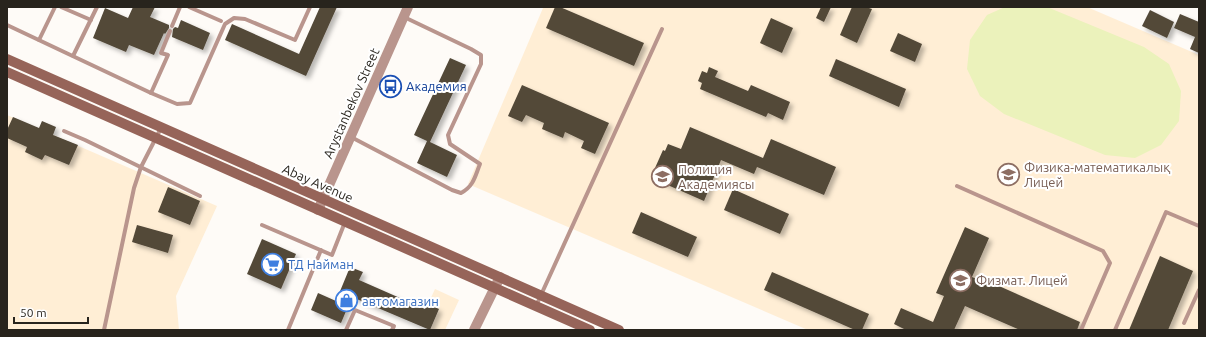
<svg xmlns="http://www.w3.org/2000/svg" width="1206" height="337" font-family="Ubuntu,sans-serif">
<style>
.built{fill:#ffeed5}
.green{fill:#ebf2bb}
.building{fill:#524838;filter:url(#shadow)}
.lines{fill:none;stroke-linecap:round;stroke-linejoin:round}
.service{stroke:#b9958d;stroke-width:4}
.tertiary{stroke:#b9958d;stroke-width:10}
.secondary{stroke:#966459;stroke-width:10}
.labels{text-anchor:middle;stroke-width:4;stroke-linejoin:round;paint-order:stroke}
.transit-label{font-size:13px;fill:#164399;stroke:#fff;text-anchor:start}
.street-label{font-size:13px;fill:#28241d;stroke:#fff}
.education-label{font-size:13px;fill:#785e54;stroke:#fff;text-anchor:start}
.shop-label{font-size:13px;fill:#366cbe;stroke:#fff;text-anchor:start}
</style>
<defs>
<filter id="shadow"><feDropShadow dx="3.5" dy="3.5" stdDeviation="2" flood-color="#0004"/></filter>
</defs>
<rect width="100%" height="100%" fill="#fefbf7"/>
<g class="built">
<polygon points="541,7 1087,7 1199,55 1199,330 808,330 468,184 543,8"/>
<polygon points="7,115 217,206 176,296 179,330 7,330"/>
<polygon points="435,289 459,300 445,330 430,330 439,309 428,304"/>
</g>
<polygon class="green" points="1005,7 1047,7 1144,47 1169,64 1181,91 1179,121 1161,145 1135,158 1105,155 1004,114 980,96 967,69 970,40 987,15"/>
<g class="building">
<polygon points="133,7 155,7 150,17 169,25 169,28 165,34 164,33 154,55 129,45 126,52 93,38 105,8 128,18"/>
<polygon points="320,7 337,7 306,76 225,40 232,24 299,54"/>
<polygon points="555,7 560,7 644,43 634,66 546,28"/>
<polygon points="821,7 831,7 824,22 816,18"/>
<polygon points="852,7 866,7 872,9 857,43 840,35"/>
<polygon points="1150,10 1174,22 1167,38 1142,26"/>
<polygon points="1180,14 1199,22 1199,53 1190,49 1195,37 1174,28"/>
<polygon points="771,18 793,28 782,53 760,43"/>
<polygon points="181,20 210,33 203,50 172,37 173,29 175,27 178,28"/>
<polygon points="898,33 922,44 915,62 890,51"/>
<polygon points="450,58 466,65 430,142 457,155 447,177 417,163 427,141 414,135"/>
<polygon points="836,59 906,89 899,107 829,76"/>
<polygon points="709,67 718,71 715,77 748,91 751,85 790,102 783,120 768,113 766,117 700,89 702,83 698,81 702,71 707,73"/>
<polygon points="522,85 609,123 595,154 581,148 584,141 565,132 563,138 542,129 544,123 526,115 522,122 508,116"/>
<polygon points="13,117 39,128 42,121 56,127 53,135 78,145 69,165 45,155 42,160 25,152 27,147 7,138 7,130"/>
<polygon points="690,127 763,158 771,139 836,167 824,195 757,167 754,174 721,160 704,201 654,179 658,169 655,168 663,150 665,151 668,144 681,149"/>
<polygon points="168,187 200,201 190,225 158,212"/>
<polygon points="733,189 789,214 780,234 724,210"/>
<polygon points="641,212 697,237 688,257 632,233"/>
<polygon points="137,225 173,235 168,253 132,242"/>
<polygon points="965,227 989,238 972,277 989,284 990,282 1080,322 1077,330 1020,330 965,306 954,330 906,330 894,324 901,308 933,322 944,296 936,293"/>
<polygon points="262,239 296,254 281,289 247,274"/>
<polygon points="1160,256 1193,271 1168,330 1129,330"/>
<polygon points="350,267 363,272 359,280 425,309 428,304 439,309 430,330 352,297 341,323 311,310 318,293 336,301"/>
<polygon points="772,272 869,314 862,330 855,330 764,290"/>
</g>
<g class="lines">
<g class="service">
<polyline points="61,7 91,20"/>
<polyline points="189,7 221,21"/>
<polyline points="7,25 151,93 168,55 161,53 170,31"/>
<polyline points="172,26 180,7"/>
<polyline points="39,40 55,7"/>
<polyline points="73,56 97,7"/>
<polyline points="151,93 177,104 190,103 225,24 234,18 245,19 295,40 310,7"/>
<polyline points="64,131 85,140 200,196"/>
<path d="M351,137L452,190L461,193C474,186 475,176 480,164L450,144L448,135L481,64V55L471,49L404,17"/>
<polyline points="957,186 1103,251 1110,263 1081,330"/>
<polyline points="262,225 332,255 345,222"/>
<polyline points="536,306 662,29"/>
<polyline points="1184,323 1199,290"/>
<polyline points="104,330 134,188 141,167 161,128"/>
<polyline points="288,330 321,250"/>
<polyline points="346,330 355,310 394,326 392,330"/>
<polyline points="1115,330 1166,212 1199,226"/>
</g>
<g class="tertiary">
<polyline points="318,210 408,7"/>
<polyline points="474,330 500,277"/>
</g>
<g class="secondary">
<polyline points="7,59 619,330"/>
<polyline points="7,72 590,330"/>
</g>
</g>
<defs>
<symbol id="bus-ring" viewBox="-11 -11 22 22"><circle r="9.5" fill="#fff" stroke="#1a4fb4" stroke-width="1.5"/><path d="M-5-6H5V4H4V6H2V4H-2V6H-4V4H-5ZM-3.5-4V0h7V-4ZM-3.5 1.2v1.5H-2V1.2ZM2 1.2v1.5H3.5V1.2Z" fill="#1a4fb4"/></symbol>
<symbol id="school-ring" viewBox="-11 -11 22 22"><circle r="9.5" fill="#fff" stroke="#8d6e63" stroke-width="1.5"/><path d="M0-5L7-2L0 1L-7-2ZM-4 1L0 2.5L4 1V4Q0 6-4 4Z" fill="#8d6e63"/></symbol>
<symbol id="university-ring" viewBox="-11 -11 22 22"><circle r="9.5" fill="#fff" stroke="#8d6e63" stroke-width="1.5"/><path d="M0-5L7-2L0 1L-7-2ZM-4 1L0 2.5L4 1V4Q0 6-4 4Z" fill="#8d6e63"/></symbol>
<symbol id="supermarket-ring" viewBox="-11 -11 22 22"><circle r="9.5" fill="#fff" stroke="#3f7fe0" stroke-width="1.5"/><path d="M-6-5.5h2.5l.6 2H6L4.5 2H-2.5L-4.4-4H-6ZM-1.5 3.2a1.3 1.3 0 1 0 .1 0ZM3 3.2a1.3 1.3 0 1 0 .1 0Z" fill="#3f7fe0"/></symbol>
<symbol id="shop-ring" viewBox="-11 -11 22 22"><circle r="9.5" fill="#fff" stroke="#3f7fe0" stroke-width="1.5"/><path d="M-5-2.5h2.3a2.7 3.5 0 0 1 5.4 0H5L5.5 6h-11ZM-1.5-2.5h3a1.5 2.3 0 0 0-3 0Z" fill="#3f7fe0"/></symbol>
</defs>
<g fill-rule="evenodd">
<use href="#bus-ring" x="378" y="74" width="25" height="25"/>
<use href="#school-ring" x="996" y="162" width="25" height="25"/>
<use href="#university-ring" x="650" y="164" width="25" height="25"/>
<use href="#supermarket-ring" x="260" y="252" width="25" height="25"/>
<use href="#school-ring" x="948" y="268" width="25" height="25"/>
<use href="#shop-ring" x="334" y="288" width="25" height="25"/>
</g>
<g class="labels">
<g class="transit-label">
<text x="406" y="91">Академия</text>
</g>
<g class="street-label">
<text transform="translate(351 103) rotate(-66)" y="5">Arystanbekov Street</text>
<text transform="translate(318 183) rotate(24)" y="5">Abay Avenue</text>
</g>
<g class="education-label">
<text x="1024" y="172">Физика-математикалық<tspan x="1024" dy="15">Лицей</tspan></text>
<text x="678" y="174">Полиция<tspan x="678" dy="15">Академиясы</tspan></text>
<text x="976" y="285">Физмат. Лицей</text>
</g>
<g class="shop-label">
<text x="288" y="269">ТД Найман</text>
<text x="362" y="306">автомагазин</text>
</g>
</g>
<rect width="1206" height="337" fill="none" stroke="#28241d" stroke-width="16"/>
<path d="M14 317v6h74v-6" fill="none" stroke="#28241d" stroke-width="2"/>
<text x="20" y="317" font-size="12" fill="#28241d" stroke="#ffffff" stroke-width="3" paint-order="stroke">50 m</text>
</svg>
